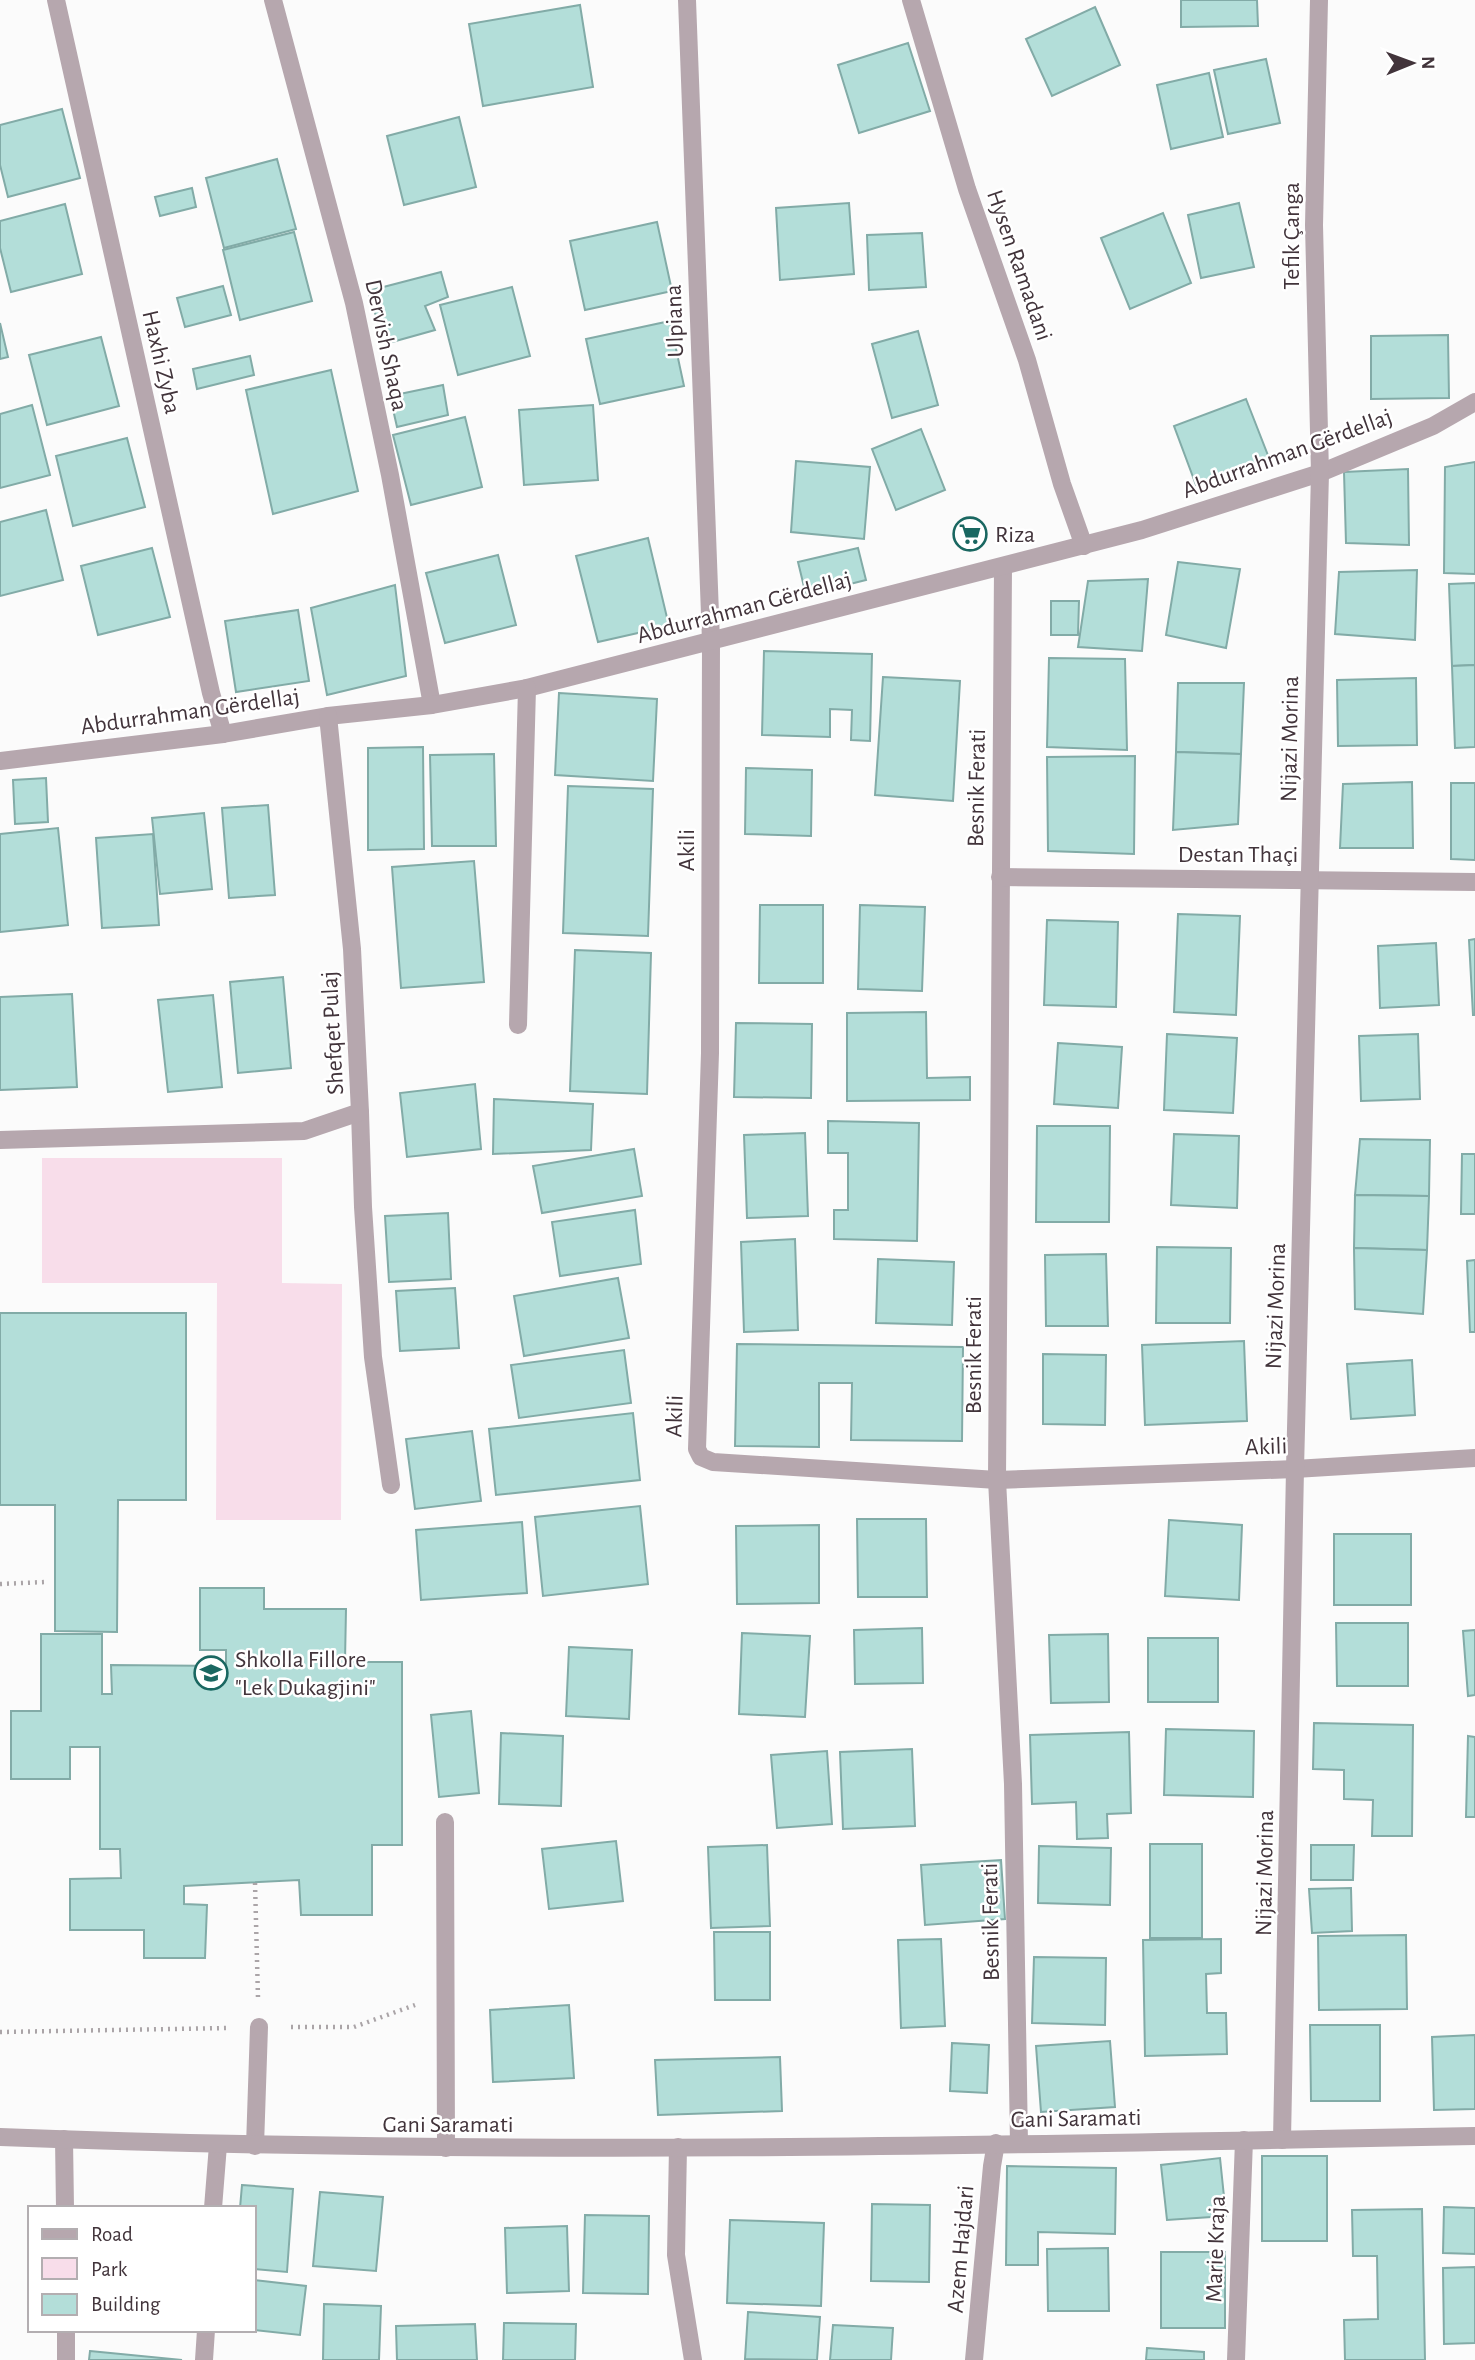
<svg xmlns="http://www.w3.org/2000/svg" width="1475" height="2360" font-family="'Alegreya Sans',sans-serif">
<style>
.green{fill:#f8ddea}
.building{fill:#b3ded9;stroke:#82aba7;stroke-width:2}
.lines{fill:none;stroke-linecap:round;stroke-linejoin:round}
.path{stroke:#aaa4a7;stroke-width:4.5;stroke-dasharray:2 5;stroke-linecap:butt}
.service{stroke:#b6a7ae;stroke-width:18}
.minor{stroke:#b6a7ae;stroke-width:18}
.tertiary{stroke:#b6a7ae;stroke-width:18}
.labels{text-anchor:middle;stroke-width:5;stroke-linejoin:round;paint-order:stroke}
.street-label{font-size:24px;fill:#42343b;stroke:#fff}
.poi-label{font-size:24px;fill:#42343b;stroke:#fff;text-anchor:start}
</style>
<rect width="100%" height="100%" fill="#fbfbfb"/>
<polygon class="green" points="42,1158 282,1158 282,1283 342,1284 341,1520 216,1520 217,1283 42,1283"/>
<g class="building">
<polygon points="1181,0 1257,0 1258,26 1181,27"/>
<polygon points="580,5 593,87 483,106 469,24"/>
<polygon points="1095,7 1120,65 1052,96 1026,39"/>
<polygon points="908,43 930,111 859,133 838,65"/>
<polygon points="1266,59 1280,123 1228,134 1214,70"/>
<polygon points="1209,73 1223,137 1171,149 1157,85"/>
<polygon points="62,109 80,178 8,197 0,165 0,125"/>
<polygon points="459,117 476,187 404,205 387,136"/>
<polygon points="277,159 296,229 224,248 206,178"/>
<polygon points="192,188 196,207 160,216 155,197"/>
<polygon points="849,203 854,274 780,280 776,208"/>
<polygon points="1239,203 1254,267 1201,278 1188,215"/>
<polygon points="65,204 82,274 11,292 0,248 0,221"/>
<polygon points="1163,213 1191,283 1130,309 1101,238"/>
<polygon points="657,222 672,291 585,310 570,241"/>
<polygon points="294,232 312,301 240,320 223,250"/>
<polygon points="922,233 926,287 869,290 867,235"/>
<polygon points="441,272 448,297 425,306 435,330 385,344 368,291"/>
<polygon points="223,286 231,315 185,327 177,298"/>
<polygon points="512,287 530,356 458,375 440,305"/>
<polygon points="670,321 684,386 600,404 586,339"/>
<polygon points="0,323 8,357 0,359"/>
<polygon points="918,331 938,405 892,418 872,344"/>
<polygon points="1448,335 1449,398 1371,399 1371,336"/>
<polygon points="101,337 119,406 47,425 29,355"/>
<polygon points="250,356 254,375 197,389 193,369"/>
<polygon points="331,370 358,491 273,514 246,390"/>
<polygon points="443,385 448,415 397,427 390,396"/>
<polygon points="1246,399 1269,458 1196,485 1174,426"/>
<polygon points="32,405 50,475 0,488 0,414"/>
<polygon points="593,405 598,480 524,485 519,410"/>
<polygon points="465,417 482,487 411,505 393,435"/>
<polygon points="921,429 945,490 896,510 872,449"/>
<polygon points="127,438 145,507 73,526 56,456"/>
<polygon points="796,461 870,467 864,539 791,532"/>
<polygon points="1475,462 1475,574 1444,573 1445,467"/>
<polygon points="1408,469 1409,545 1346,543 1344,472"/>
<polygon points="46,510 63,580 0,596 0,522"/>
<polygon points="648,538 669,626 598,642 576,556"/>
<polygon points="152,548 170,617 98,635 81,566"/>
<polygon points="858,548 866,580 806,595 798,562"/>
<polygon points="498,555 516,625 445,643 426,573"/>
<polygon points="1178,562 1240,569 1226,648 1166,635"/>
<polygon points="1417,570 1415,640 1335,634 1339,572"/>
<polygon points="1148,579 1142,651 1078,647 1088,581"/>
<polygon points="1475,583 1475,665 1452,666 1449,584"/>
<polygon points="395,585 406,676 327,695 311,608"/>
<polygon points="1051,601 1079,601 1078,635 1051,635"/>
<polygon points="298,610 309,681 236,692 225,621"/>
<polygon points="764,651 872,654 870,741 851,740 852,710 830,709 830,737 762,735"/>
<polygon points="1049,658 1125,659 1127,750 1047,747"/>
<polygon points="1475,665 1475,747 1455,748 1452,666"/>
<polygon points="883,677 960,681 953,801 875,795"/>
<polygon points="1416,678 1417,745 1338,746 1337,680"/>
<polygon points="1178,683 1244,683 1241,754 1176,752"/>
<polygon points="559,693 657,699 653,781 555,775"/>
<polygon points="423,747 424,849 368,850 368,748"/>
<polygon points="1176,752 1241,754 1238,824 1173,830"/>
<polygon points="494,754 496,846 432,846 430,755"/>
<polygon points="1135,756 1134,854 1048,851 1047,757"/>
<polygon points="746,768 812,770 811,836 745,834"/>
<polygon points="46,778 48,822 15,824 13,780"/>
<polygon points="1412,782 1413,848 1340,848 1343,784"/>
<polygon points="1451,783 1475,783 1475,860 1451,859"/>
<polygon points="568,786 653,789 648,936 563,933"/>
<polygon points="268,805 275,895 229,898 222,808"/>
<polygon points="204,813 212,889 160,894 152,818"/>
<polygon points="58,828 68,925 0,932 0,834"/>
<polygon points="153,834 159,925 102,928 96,838"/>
<polygon points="474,861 484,982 401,988 392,867"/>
<polygon points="760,905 823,905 823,983 759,983"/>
<polygon points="860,905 925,907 922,991 858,989"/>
<polygon points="1178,914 1240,916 1236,1015 1174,1012"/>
<polygon points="1047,920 1118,922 1116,1007 1044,1005"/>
<polygon points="1475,939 1475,1015 1473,1015 1469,940"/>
<polygon points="1436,943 1439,1005 1380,1008 1378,946"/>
<polygon points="575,950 651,953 647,1094 570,1091"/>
<polygon points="283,977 291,1068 238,1073 230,982"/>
<polygon points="72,994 77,1087 0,1090 0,997"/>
<polygon points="213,995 222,1087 168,1092 158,1000"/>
<polygon points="926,1012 927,1078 970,1077 970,1100 847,1101 847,1013"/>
<polygon points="736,1023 812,1024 811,1098 734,1097"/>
<polygon points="1167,1034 1237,1038 1233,1113 1164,1110"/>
<polygon points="1418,1034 1420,1099 1361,1101 1359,1036"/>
<polygon points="1058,1043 1122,1047 1118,1108 1054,1104"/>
<polygon points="475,1084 481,1149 407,1157 400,1093"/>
<polygon points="494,1099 593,1104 591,1150 493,1154"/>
<polygon points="828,1121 919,1123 917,1241 834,1239 834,1210 848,1210 848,1153 828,1153"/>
<polygon points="1037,1126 1110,1126 1109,1222 1036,1222"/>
<polygon points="805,1133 808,1216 747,1218 744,1135"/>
<polygon points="1174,1134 1239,1136 1237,1208 1171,1205"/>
<polygon points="1360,1139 1430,1140 1429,1196 1355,1195"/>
<polygon points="634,1149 642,1196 542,1213 533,1166"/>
<polygon points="1462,1154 1475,1154 1475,1214 1461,1214"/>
<polygon points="1355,1195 1429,1196 1427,1250 1354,1248"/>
<polygon points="635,1210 641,1264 560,1276 552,1222"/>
<polygon points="448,1213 451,1279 389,1282 385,1216"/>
<polygon points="795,1239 798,1330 744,1332 741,1242"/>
<polygon points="1157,1247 1231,1248 1230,1323 1156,1323"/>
<polygon points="1354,1248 1427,1250 1423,1314 1355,1309"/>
<polygon points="1106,1254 1108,1326 1046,1326 1045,1255"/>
<polygon points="878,1259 954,1262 952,1325 876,1323"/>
<polygon points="1475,1260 1475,1332 1470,1332 1467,1261"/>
<polygon points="618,1278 629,1338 524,1356 514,1296"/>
<polygon points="455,1288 459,1348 400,1351 396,1291"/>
<polygon points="0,1313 186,1313 186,1500 118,1500 117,1632 55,1631 55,1505 0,1505"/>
<polygon points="1244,1341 1247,1421 1145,1425 1142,1345"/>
<polygon points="737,1344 963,1347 962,1441 851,1440 852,1383 819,1383 819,1447 735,1446"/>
<polygon points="624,1350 631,1403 519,1418 511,1365"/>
<polygon points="1043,1354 1106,1355 1105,1425 1043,1424"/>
<polygon points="1412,1360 1415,1415 1351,1419 1347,1364"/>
<polygon points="633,1413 640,1480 496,1495 489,1429"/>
<polygon points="472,1431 481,1501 415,1509 406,1439"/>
<polygon points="640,1506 648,1584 543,1596 535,1517"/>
<polygon points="857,1519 926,1519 927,1597 858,1597"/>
<polygon points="1169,1520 1242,1525 1239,1600 1165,1596"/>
<polygon points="522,1522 527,1593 421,1600 416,1530"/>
<polygon points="819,1525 819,1603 737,1604 736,1526"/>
<rect x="1334" y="1534" width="77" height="71"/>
<polygon points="200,1588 264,1588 264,1609 346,1609 345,1662 402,1662 402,1845 372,1845 372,1915 301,1915 299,1880 184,1886 184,1904 207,1905 205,1958 144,1958 144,1930 70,1930 70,1879 121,1878 120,1849 100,1849 100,1747 70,1747 70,1779 11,1779 11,1711 41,1711 41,1634 102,1634 102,1694 112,1694 111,1665 226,1666 226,1650 200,1650"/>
<polygon points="1336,1623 1408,1623 1408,1686 1337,1686"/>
<polygon points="922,1628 923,1683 855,1684 854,1630"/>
<polygon points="1475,1630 1475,1695 1468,1696 1463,1631"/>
<polygon points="742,1633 810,1636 805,1717 739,1714"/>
<polygon points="1108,1634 1109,1702 1051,1703 1049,1635"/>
<rect x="1148" y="1638" width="70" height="64"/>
<polygon points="569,1647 632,1650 629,1719 566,1716"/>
<polygon points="471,1711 479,1793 439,1797 431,1715"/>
<polygon points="1314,1723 1413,1725 1412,1836 1372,1836 1373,1800 1344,1799 1344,1770 1313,1769"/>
<polygon points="1166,1729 1254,1731 1253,1797 1164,1795"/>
<polygon points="1129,1732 1131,1813 1107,1814 1108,1838 1077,1839 1076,1802 1032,1804 1030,1735"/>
<polygon points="501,1733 563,1736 561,1806 499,1804"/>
<polygon points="1468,1736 1475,1737 1475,1817 1466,1817"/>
<polygon points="912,1749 915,1826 843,1829 840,1752"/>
<polygon points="827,1751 832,1824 777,1828 771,1755"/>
<polygon points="616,1841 623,1901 549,1909 542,1849"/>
<rect x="1150" y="1844" width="52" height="94"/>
<polygon points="767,1845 770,1926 711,1928 708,1847"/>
<polygon points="1311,1845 1354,1845 1353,1880 1311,1880"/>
<polygon points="1039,1846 1111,1848 1110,1905 1038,1903"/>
<polygon points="1001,1860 1005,1919 925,1925 921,1865"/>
<polygon points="1351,1888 1352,1931 1312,1933 1309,1889"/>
<polygon points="714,1932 770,1932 770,2000 715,2000"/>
<polygon points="1406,1935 1407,2009 1319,2010 1318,1936"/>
<polygon points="941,1939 945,2026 901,2028 898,1940"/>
<polygon points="1221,1939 1221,1973 1206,1974 1207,2013 1226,2013 1227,2054 1145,2056 1143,1940"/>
<polygon points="1034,1957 1106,1958 1105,2025 1032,2023"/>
<polygon points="569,2005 574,2078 493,2082 490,2010"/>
<polygon points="1310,2025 1380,2025 1380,2101 1311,2101"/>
<polygon points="1475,2035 1475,2109 1434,2110 1432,2037"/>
<polygon points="1110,2041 1115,2107 1041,2112 1036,2046"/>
<polygon points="952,2043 989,2045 987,2093 950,2091"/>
<polygon points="780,2057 782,2111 658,2115 655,2060"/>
<rect x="1262" y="2156" width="65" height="85"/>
<polygon points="1220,2158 1226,2216 1167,2220 1161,2165"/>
<polygon points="1007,2166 1116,2168 1115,2234 1038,2232 1038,2265 1006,2265"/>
<polygon points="242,2185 293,2189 287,2272 254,2269 254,2208 240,2208"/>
<polygon points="320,2192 383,2197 376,2271 313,2266"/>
<polygon points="872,2204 930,2205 929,2282 871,2281"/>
<polygon points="1444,2207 1475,2208 1475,2254 1443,2253"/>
<polygon points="1422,2209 1425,2360 1345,2360 1344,2320 1378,2319 1377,2256 1353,2256 1352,2210"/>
<polygon points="585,2215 649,2216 648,2294 583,2293"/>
<polygon points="730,2220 824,2223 821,2306 727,2303"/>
<polygon points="567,2226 569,2291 507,2293 505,2228"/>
<polygon points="1108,2248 1109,2311 1048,2311 1047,2249"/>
<rect x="1161" y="2252" width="64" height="76"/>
<polygon points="1475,2267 1475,2343 1444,2344 1443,2268"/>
<polygon points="254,2280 306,2286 300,2335 254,2330"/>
<polygon points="324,2304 381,2306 379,2360 323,2360"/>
<polygon points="748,2312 820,2317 817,2360 745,2359"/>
<polygon points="504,2323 576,2324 575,2360 503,2360"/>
<polygon points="475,2324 477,2360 397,2360 396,2326"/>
<polygon points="833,2325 893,2328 891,2360 830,2360"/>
<polygon points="1147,2348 1204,2352 1204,2360 1146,2360"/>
<polygon points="90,2351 182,2360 89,2360"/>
</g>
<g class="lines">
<g class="path">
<polyline points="0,1584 45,1582"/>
<polyline points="255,1883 258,1998"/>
<polyline points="291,2027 354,2027 415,2005"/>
<polyline points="0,2032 227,2028"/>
</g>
<polyline class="service" points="255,2146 259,2027"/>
<g class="minor">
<polyline points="56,0 211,693 223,734"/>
<polyline points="273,0 354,303 390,475 432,705"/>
<polyline points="687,0 711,641 710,1053 697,1449 701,1457 713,1462 997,1480 1295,1469 1475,1458"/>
<polyline points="911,0 967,189 1027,360 1062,484 1084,546"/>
<polyline points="1003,567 997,1480 1013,1784 1019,2143"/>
<polyline points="0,761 223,734 328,716 432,705 527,688 1142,530 1320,473 1433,426 1475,402"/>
<polyline points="1000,877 1475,882"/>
<polyline points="518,1025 527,688"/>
<polyline points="360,1112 363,1207 373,1357 391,1485"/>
<polyline points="0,1140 304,1131 360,1112 352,949 328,716"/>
<polyline points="445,1822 446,2148"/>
<polyline points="64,2139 65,2208"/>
<polyline points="1282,2140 1295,1469 1320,473 1314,225 1319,0"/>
<polyline points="678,2147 676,2255 693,2360"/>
<polyline points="213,2208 218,2145"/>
<polyline points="66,2330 66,2360"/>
<polyline points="204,2360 206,2330"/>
<polyline points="974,2360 992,2166 996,2143"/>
<polyline points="1236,2360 1244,2140"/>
</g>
<path class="tertiary" d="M0,2137C491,2156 983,2146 1475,2136"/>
</g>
<defs>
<symbol id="supermarket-ring" viewBox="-11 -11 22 22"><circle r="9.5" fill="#fff" stroke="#1a6761" stroke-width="1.5"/><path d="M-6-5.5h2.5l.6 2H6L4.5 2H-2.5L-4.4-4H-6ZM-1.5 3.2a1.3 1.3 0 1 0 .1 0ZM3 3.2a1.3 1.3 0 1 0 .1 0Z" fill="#1a6761"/></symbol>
<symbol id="school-ring" viewBox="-11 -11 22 22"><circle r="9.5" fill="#fff" stroke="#1a6761" stroke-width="1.5"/><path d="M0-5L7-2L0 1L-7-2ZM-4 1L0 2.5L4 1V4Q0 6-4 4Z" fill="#1a6761"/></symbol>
</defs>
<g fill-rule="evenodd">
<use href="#supermarket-ring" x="951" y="515" width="38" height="38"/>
<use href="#school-ring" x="192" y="1654" width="38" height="38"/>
</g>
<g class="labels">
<g class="street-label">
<text transform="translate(1291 236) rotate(-90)" y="8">Tefik Çanga</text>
<text transform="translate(1020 265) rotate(71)" y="8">Hysen Ramadani</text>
<text transform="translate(674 321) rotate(-92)" y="8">Ulpiana</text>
<text transform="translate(387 345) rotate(78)" y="8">Dervish Shaqa</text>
<text transform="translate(162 362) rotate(77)" y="8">Haxhi Zyba</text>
<text transform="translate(1287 453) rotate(-20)" y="8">Abdurrahman Gërdellaj</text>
<text transform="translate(744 607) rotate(-15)" y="8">Abdurrahman Gërdellaj</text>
<text transform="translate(190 711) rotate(-8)" y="8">Abdurrahman Gërdellaj</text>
<text transform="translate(1289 739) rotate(-89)" y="8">Nijazi Morina</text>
<text transform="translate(976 788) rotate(-89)" y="8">Besnik Ferati</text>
<text transform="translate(686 850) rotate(-90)" y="8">Akili</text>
<text x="1238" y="862">Destan Thaçi</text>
<text transform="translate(332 1033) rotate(-93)" y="8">Shefqet Pulaj</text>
<text transform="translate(1275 1306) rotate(-88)" y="8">Nijazi Morina</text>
<text transform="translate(973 1355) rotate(-90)" y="8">Besnik Ferati</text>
<text transform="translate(674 1416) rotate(-88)" y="8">Akili</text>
<text transform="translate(1266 1446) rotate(-2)" y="8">Akili</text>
<text transform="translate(1264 1873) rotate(-89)" y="8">Nijazi Morina</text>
<text transform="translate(990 1922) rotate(-91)" y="8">Besnik Ferati</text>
<text transform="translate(1076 2118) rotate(-1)" y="8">Gani Saramati</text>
<text x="448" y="2132">Gani Saramati</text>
<text transform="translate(960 2249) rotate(-85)" y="8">Azem Hajdari</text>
<text transform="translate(1215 2249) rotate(-88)" y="8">Marie Kraja</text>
</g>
<g class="poi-label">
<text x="995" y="542">Riza</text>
<text x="235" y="1667">Shkolla Fillore<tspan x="235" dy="28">"Lek Dukagjini"</tspan></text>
</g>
</g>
<rect x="28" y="2206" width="228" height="126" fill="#ffffff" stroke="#b3aeb1" stroke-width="2"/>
<rect x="42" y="2229" width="35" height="10" fill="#b6a7ae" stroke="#b3aeb1" stroke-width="2"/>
<text x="91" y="2241" font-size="21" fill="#42343b">Road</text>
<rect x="42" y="2258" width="35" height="21" fill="#f8ddea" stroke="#b3aeb1" stroke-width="2"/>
<text x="91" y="2276" font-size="21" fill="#42343b">Park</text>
<rect x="42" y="2294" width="35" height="21" fill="#b3ded9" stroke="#b3aeb1" stroke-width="2"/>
<text x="91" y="2311" font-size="21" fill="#42343b">Building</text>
<g transform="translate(1412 63) rotate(89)" stroke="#ffffff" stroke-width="5" paint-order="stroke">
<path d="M0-5L12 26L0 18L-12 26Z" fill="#42343b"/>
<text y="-10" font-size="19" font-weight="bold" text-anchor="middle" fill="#42343b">N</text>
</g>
</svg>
